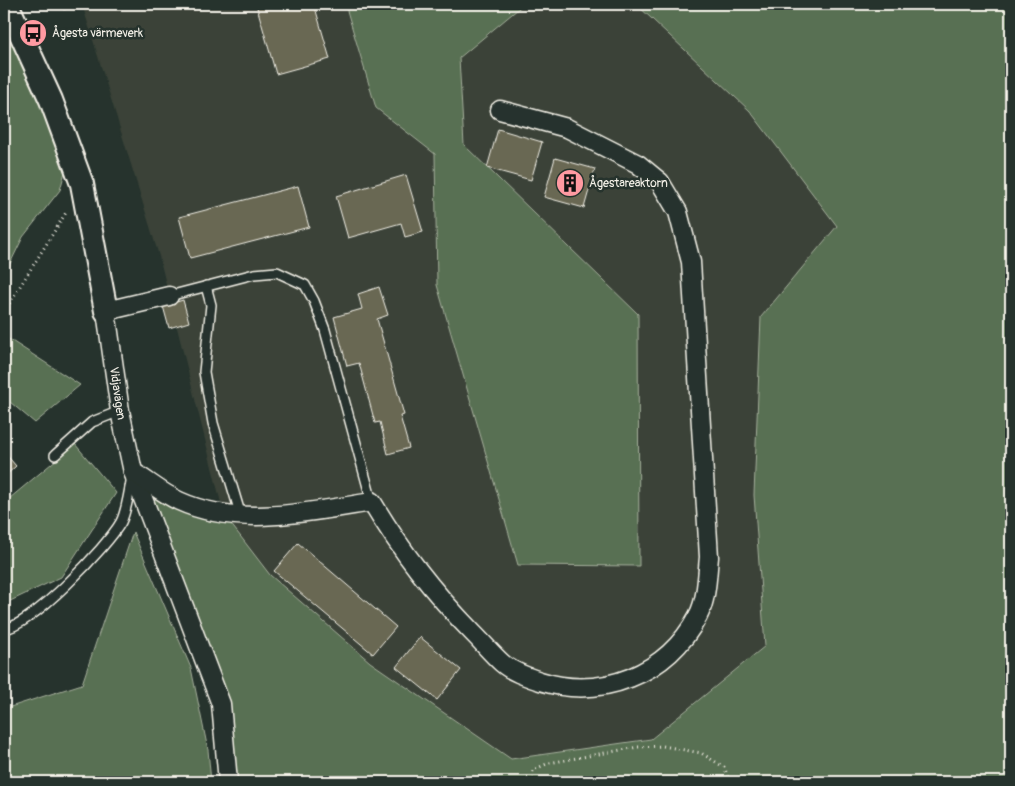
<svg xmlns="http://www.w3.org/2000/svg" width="1015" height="786" font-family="Pangolin,sans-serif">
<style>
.built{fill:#3a4338}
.green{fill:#596f52;stroke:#a6b09d}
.building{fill:#696853;stroke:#f4f1e8}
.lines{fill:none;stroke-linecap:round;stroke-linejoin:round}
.service-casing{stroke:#f4f1e8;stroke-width:12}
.minor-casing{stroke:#f4f1e8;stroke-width:21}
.tertiary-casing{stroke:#f4f1e8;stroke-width:26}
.path{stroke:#f4f1e8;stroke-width:3;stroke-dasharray:1 4;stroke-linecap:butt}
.service{stroke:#26332d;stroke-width:9}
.minor{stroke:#26332d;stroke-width:18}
.tertiary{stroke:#26332d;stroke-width:22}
.labels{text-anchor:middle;stroke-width:5;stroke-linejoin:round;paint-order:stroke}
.poi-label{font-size:12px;fill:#f4f1e8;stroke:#26332d;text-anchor:start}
.street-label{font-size:12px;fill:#f4f1e8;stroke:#26332d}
</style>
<rect width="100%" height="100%" fill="#26332d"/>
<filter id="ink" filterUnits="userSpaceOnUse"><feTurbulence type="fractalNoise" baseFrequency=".02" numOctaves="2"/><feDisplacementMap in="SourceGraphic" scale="10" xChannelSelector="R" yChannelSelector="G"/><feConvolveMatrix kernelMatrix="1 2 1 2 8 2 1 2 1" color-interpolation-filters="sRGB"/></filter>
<g filter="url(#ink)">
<polygon class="built" points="82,4 345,4 376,108 435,154 437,285 638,314 464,145 459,58 524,4 636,4 750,111 837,226 761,318 754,495 765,646 651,739 511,759 370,662 270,575 224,515 159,256"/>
<g class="green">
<polygon points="4,4 74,139 60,190 23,237 4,276"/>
<polygon points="345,4 524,4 459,58 464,145 638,314 639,566 518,565 437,285 435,154 376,108"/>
<polygon points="636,4 1011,4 1011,782 228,782 221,704 133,472 224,515 270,575 370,662 511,759 651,739 765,646 754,495 761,317 837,226 750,111"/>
<polygon points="4,336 80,385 35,423 4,397"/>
<polygon points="75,444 116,493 61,577 6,603 4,602 4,503"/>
<polygon points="133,532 191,668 208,750 211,782 4,782 4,709 82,684"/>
</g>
<g class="building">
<polygon points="256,4 314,4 330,59 276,74"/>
<polygon points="498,129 542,142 531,180 487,168"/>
<polygon points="555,158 595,169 584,208 544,197"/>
<polygon points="406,175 423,232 405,237 401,223 348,238 336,196"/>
<polygon points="298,186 309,227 190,258 179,217"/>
<polygon points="379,287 388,315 377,319 404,415 400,416 409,448 388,454 380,422 375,423 359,363 347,366 334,317 362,309 358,294"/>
<polygon points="183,300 189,322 169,328 163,306"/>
<polygon points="4,452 16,466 4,477"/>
<polygon points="298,543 396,627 373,654 274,571"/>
<polygon points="420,637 461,670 437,700 396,667"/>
</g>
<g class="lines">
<defs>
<g id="service">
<polyline points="206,286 211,305 204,372 213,423 241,516"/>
<polyline points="169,296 254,274 277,272 305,285 314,301 325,330 372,502"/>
<polyline points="55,455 92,422 120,411"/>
<path d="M4,629C31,626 107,547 121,522C127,510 129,491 132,477"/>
</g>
<g id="minor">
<path id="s1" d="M169,296L106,311L120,411L133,472L221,704L228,782"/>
<path d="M133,472C148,481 163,494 179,501C238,528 310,512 372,502C402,552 432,591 473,633C483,643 492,654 502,663C512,672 528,677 540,681C601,700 667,675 698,616C707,599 707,576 709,557L691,262L678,212L660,182L638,164L567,128L500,110"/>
</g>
<polyline id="tertiary" points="7,4 51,100 82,184 106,311"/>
</defs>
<use href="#service" class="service-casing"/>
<use href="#minor" class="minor-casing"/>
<use href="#tertiary" class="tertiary-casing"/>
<g class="path">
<polyline points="63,4 66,12"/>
<polyline points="4,312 67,211"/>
<polyline points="532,782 533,770 549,763 638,747 663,746 701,753 724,767 730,782"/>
</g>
<use href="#service" class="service"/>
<use href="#minor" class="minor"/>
<use href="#tertiary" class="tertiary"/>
</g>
</g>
<defs>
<symbol id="bus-disc" viewBox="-11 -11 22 22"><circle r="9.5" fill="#ff9aa2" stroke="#26332d"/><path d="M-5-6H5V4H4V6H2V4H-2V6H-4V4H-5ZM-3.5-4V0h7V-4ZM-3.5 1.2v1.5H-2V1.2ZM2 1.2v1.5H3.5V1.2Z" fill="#111"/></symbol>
<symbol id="building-disc" viewBox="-11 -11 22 22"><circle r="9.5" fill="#ff9aa2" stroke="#26332d"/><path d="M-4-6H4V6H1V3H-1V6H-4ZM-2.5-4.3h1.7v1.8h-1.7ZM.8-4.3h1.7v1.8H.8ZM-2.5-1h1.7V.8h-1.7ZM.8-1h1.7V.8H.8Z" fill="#111"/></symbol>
</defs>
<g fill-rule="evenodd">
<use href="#bus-disc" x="17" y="17" width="32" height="32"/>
<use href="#building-disc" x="554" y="167" width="32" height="32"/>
</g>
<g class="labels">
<g class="poi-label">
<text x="52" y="37">Ågesta värmeverk</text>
<text x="589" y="187">Ågestareaktorn</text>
</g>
<g class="street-label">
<text dy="4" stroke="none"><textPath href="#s1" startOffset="148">Vidjavägen</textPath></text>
</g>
</g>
<rect width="1015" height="786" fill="none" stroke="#26332d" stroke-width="20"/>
<rect x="10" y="10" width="995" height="766" fill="none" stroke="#f4f1e8" stroke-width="2" filter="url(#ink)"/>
</svg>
